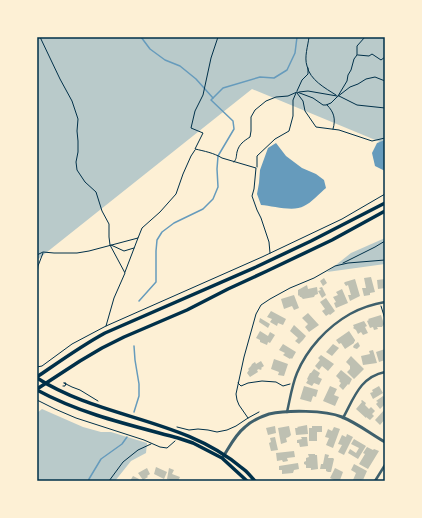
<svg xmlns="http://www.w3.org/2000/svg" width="422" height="518" font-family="'Fira Sans Condensed',sans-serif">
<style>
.green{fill:#b9caca}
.water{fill:#669bbc}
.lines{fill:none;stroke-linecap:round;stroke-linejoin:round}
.stream{stroke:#669bbc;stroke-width:1.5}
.building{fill:#bec0b2}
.path{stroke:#003049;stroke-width:1}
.minor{stroke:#3f606c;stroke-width:2.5}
.tertiary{stroke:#3f606c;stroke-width:3}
.secondary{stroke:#003049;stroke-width:3.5}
.neatline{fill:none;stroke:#003049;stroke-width:1.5}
</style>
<rect width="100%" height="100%" fill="#fdf0d5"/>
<g class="green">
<polygon points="37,37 385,37 385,144 252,89 37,260"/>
<polygon points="385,238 385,264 327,272 351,253"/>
<polygon points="42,409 83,427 101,432 111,432 147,443 146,453 131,461 115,481 37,481 37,413"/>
</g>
<g class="water">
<polygon points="385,140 385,171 375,166 372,153 377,143"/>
<path d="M276,143L286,156L302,168L316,174L324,180L326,188C320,193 311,203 304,206C294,212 273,206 261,205L257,194L259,183L260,170L268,148Z"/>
</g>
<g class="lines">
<g class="stream">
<polyline points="141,37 150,49 165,60 180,66 196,79 213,98"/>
<polyline points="139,301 156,282 156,251 157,240 162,232 174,223 203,209 213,199 218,187 217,169 218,156 234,129 233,121 211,100 223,88 260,77 274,78 287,70 295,53 297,37"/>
<polyline points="134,346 135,360 139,384 139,396 134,412"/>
<polyline points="89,481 89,479 101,459 122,444 127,437"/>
</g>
</g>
<g class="building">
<polygon points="371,277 375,292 370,293 370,295 364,296 362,288 366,288 364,278"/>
<polygon points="324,278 327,283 323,286 320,281"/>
<polygon points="355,279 360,296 350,301 348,295 351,295 348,285 346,286 344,283 345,282"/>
<polygon points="385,279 385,288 378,289 377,280"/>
<polygon points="307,285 308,289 317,287 318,294 315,295 314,297 303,299 301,297 300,297 299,295 298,296 298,290"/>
<polygon points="322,287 326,295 322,298 318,291 321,290 319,288"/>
<polygon points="342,289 348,303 336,308 334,303 336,302 333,297 338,295 336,292"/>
<polygon points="294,295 299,308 294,310 292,306 284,309 281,299"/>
<polygon points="326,298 335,311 330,315 329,314 326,316 322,311 325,309 320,302"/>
<polygon points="271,311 286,319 283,325 278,323 277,326 270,322 272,319 267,317"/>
<polygon points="308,313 319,325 309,332 305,327 308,324 302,318"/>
<polygon points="381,315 384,324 382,327 377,327 378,329 374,330 373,327 370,328 367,321 369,320 368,319"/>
<polygon points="260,318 270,324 268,328 259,322"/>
<polygon points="364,321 367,326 365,327 368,333 363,335 361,332 358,334 356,330 353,328 354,327 353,325"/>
<polygon points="294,325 306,336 303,340 299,344 295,341 298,338 290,331"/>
<polygon points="260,331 268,336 270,332 275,335 270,343 268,342 267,345 260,342 260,340 256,338"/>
<polygon points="349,331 355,340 355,341 354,342 354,343 345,349 341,343 339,344 336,340"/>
<polygon points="358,342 360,346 357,349 354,348 353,347 354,345"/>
<polygon points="283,344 296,352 292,359 291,358 290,359 283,355 285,353 279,350"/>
<polygon points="333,344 339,348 332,356 326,352"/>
<polygon points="385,349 385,360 379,362 376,352"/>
<polygon points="373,350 377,363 363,365 361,356 370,354 369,351"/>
<polygon points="321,355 334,364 328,371 322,366 319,370 315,366 320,360 318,358"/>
<polygon points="351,356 364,369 354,379 347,372 350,369 350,366 346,362"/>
<polygon points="274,359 288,364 284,376 278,375 279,372 271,369"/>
<polygon points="261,361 264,366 261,368 262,369 260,370 259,369 257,370 258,372 250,377 247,373 249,370 248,369 251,366 252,364 255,362 256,364"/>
<polygon points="314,369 320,373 318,377 322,379 319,385 314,383 312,386 306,383 308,380 307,379 310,373 311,373"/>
<polygon points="341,370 352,379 349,385 348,384 343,390 339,386 341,383 339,381 340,380 336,376"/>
<polygon points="304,386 318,390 316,397 313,396 311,402 300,399"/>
<polygon points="330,386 337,389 334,395 339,397 335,406 323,401"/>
<polygon points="379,386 383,393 373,399 370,393 373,392 372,390"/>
<polygon points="383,396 385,398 385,404 380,409 376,404 378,402 376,401"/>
<polygon points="362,400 366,403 365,405 369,409 371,407 375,411 372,414 374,416 370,420 366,417 366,418 356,409 362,402 361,401"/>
<polygon points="385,409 385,419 380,425 375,420"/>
<polygon points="307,425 308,434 296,435 295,428 298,428 297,427"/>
<polygon points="275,426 276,433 268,435 266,428"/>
<polygon points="289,426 291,435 289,437 286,438 287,442 281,444 278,428"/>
<polygon points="312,426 322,426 322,432 317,432 317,441 309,441 309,428 312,428"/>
<polygon points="334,427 340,429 333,448 326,445 329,438 325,437 328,429 332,431"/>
<polygon points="347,434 353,437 344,455 338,452 342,445 338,444 342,435 346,437"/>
<polygon points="275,437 278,450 271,451 269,443 271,442 270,438"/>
<polygon points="301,437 307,437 308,446 300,447 299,443 297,443 297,440 302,439"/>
<polygon points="354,439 366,446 358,459 348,453 350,449 356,453 359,448 351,444"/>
<polygon points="367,447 373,450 374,449 379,451 368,469 359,464 365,454 363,453"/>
<polygon points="294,451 295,457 287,458 288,461 283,462 282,460 277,461 276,453"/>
<polygon points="308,454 315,454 315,455 317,455 318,469 311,470 311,468 306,468 306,465 304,464 304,462 306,461 306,458 309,457"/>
<polygon points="325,454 329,455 328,458 333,458 334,459 331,472 328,472 326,471 326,469 320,469 321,464 323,464"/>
<polygon points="298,463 299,469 294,470 293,473 282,474 282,470 279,470 279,466"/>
<polygon points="354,464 367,471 363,480 362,479 361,481 353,480 356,473 351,470"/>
<polygon points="156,467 167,472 164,479 154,474"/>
<polygon points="147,468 150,474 147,476 148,477 143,480 138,473"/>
<polygon points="169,468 174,470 172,474 180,477 178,481 173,481 167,479"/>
<polygon points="335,468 343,472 340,480 343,481 336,481 330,478"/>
<polygon points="133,476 139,479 138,481 130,481"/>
</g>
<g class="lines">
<g class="path">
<polyline points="40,37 60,79 72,101 78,119 77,131 78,141 78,152 76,162 77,170 85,182 96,192 102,211 109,224 109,237 110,245 125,273 114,298 106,326"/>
<path d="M218,37L211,58L203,95L195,111L191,128L203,133L195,149C204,151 214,153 222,158L256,168L254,189L252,196L257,210L261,218L269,242L270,253"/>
<path d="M309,37C308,46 304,57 307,66C310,80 325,88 336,95"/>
<polyline points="357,55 357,46 365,37"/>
<polyline points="358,55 369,56 372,54 381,60 385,57"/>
<polyline points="297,91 302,80 308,74 308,68"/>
<polyline points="299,92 308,91 337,96"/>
<polyline points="297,93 303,101 305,111 316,127 339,130 372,141 385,138"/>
<polyline points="338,96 347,81 348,75 351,70 354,59 357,55"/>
<polyline points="339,96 357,105 385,108"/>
<path d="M327,105C334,112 336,119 333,129"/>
<path d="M234,162C237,158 236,157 237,152C239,144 244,141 250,137L251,131V117L255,110L266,101L276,97L288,96L297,92L313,98L323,105H326L331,103L337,97L350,87L358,84L366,79L375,77L385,81"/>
<polyline points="257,167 257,156 275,139 289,131 293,116 293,100 296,93"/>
<polyline points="111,245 124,251 134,248"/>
<polyline points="37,255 43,252 54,253 77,253 89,251 138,238 142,228 160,212 176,194 183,174 191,156 195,150"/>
<polyline points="343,263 375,247 385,241"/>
<polyline points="125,272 138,238"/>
<polyline points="37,274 38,266 43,253"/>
<polyline points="381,306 385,319"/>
<polyline points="37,367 42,366 72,344 106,326 262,257 342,219 385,194"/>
<polyline points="64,383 72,387 80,390 98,401"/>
<polyline points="238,383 241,386 248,383 262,381 276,382 283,386 290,384"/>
<polyline points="63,386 65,386 66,383 64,383"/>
<polyline points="37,400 55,409 76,418 144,440 160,447 167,448 175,441"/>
<polyline points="248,418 239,405 237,400 236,394 244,357 256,314 261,305 270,299 290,288 314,278 335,266 348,263 385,260"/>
<polyline points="177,427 189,430 198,429 208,430 217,432 227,430 236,426 248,418 259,412"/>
<polyline points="109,481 123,462 138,450 151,444"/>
</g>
<g class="minor">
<path d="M287,412C290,399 292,385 297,373C307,349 327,327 350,314C361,308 373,304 385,302"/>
<path d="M343,418C354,398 360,377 385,372"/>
<polyline points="375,481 385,465"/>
</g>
<path class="tertiary" d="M223,457C230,446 235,435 245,427C251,421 260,417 269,414C287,410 325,410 342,417C357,423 371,434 385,442"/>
<g class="secondary">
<path d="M37,377C59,362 81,346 105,333L256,267L311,241L385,203"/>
<path d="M37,378C101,419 183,418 242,468C247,471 251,477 255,481"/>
<polyline points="37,389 80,361 102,348 124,337 187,310 228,289 267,271 332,240 385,211"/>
<path d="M37,390C81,414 130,425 178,438L193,443L222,458L247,481"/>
</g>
</g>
<rect width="422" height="518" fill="none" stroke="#fdf0d5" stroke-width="76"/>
<rect x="38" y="38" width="346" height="442" class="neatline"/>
</svg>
